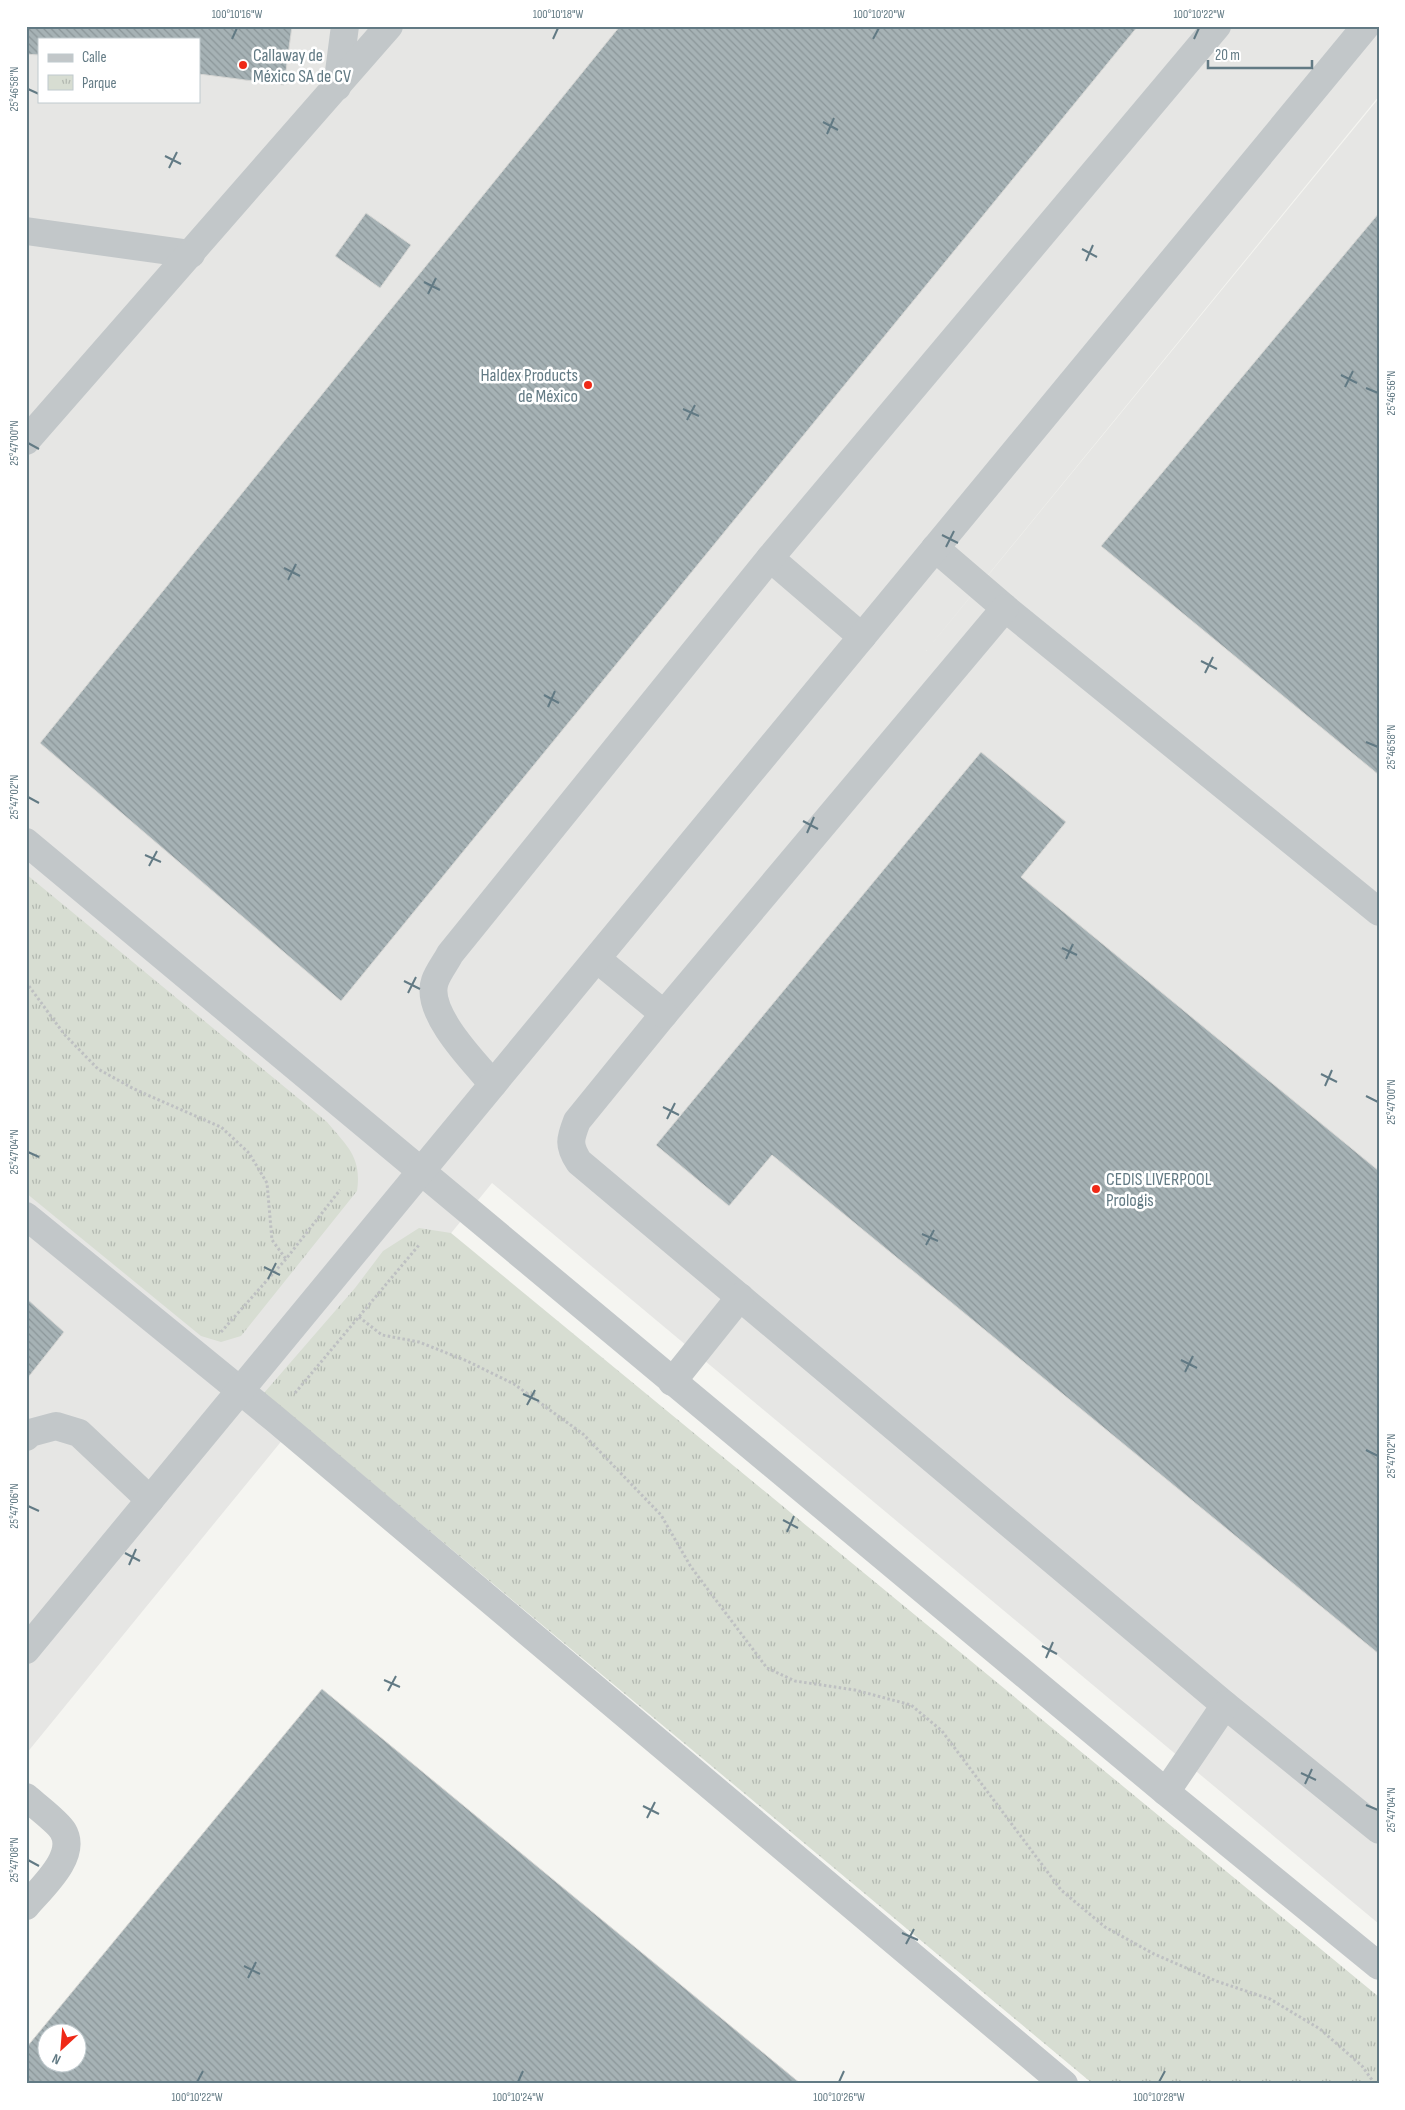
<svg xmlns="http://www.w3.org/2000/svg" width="1405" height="2110" font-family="'Sofia Sans Condensed',sans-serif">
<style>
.built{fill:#e6e6e4;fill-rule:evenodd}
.park{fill:url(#park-tufts)}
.building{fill:url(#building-back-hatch);stroke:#d6d6d4;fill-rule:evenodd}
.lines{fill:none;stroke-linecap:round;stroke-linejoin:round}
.path{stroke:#bec0c2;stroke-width:3;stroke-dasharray:2.5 2.5;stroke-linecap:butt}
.minor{stroke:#c2c7c9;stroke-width:28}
.ticks{fill:none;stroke:#627a84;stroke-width:2}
.poi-dot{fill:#ef2917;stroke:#fff;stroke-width:2}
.labels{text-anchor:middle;stroke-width:5;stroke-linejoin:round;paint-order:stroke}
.poi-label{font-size:18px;fill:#627a84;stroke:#fff;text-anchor:start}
.neatline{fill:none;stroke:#627a84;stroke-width:2}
.ticks-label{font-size:12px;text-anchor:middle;fill:#627a84}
</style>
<defs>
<pattern id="park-tufts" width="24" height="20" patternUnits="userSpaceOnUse" patternTransform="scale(1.25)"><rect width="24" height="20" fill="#d7ddd2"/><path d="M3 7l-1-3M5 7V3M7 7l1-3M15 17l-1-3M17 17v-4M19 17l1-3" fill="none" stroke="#b2b8b0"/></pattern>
<pattern id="building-back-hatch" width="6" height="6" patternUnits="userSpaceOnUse" patternTransform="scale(1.25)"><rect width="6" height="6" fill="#a6b2b5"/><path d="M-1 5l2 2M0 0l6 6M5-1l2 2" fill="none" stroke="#8b9699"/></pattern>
</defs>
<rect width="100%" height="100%" fill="#f5f5f1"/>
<path class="built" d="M26,26H1379V96L926,651L1379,98V1924L492,1183L26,1754ZM39,39H199V101H39Z"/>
<g class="park">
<path d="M26,874L327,1122C347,1146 362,1157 357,1191L241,1336L221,1342L201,1336L26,1193Z"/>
<polygon points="419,1228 451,1233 1379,1997 1379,2084 1093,2084 264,1393 355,1288 383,1251"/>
</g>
<g class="building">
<polygon points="26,26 292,26 284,85 199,74 199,39 39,39 39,55 26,54"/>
<polygon points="620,26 1138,26 341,1001 40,743"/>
<polygon points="366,213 411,245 380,288 335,256"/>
<polygon points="1379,213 1379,775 1101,546"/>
<polygon points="981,752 1066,822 1021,877 1379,1171 1379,1654 772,1155 729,1206 656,1145"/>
<polygon points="26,1298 64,1332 26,1380"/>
<path d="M322,1689L801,2084H26V2048ZM48,2032H78V2062H48Z"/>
</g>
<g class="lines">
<g class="path">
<polyline points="26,982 64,1034 98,1069 134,1089 221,1127 249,1153 267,1183 272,1240 286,1259"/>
<polyline points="359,1317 382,1335 419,1342 467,1361 514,1384 583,1434 661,1515 691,1567 767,1668 795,1681 855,1690 911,1705 942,1731 1061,1890 1105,1927 1154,1954 1216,1981 1270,1999 1320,2029 1362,2066 1375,2084"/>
<polyline points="221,1332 286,1259 340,1190"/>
<polyline points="295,1393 419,1245"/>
</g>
<g class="minor">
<polyline points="337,87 345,26"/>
<polyline points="26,231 191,254"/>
<polyline points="26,441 389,26"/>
<polyline points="935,548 1005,608 1379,912"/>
<polyline points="770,558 862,637"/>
<path d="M1005,608L664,1014L577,1121C570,1139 568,1145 579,1162L1225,1705L1379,1830"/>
<polyline points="26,842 1166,1792 1379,1966"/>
<polyline points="597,959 664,1014"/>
<path d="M493,1084C474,1062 424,1012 435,981C438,972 446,962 450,954L770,558L1217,26"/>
<polyline points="26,1216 275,1419 1064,2084"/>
<polyline points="672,1382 740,1297"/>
<polyline points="26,1437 30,1433 56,1426 79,1433 150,1500"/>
<polyline points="26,1650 1366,26"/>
<polyline points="1166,1792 1225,1705"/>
<path d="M26,1797C35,1805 58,1822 63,1831C78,1856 41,1888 26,1906"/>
</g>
</g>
<path class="ticks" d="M232,39L237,28M553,39L558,28M873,39L879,28M1194,39L1199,28M28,89L39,94M823,122L838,130M827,134L834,118M165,156L181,164M169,168L177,152M1082,249L1097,257M1086,261L1093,245M424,282L440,290M428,294L436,278M1341,375L1357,383M1345,387L1353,371M1366,388L1378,393M683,409L699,416M687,420L695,405M28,443L39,449M942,535L958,543M946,547L954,531M284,568L300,576M288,580L296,564M1201,661L1217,669M1205,673L1213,657M544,695L559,703M548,707L555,691M1366,742L1378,747M28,797L39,803M803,821L818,829M807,833L814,817M145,855L161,862M149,866L157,851M1062,948L1077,955M1066,959L1073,944M404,981L420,989M408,993L416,977M1321,1074L1337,1082M1325,1086L1332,1070M1366,1096L1378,1102M663,1107L679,1115M667,1119L675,1103M28,1152L39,1157M922,1234L938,1241M926,1245L934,1230M264,1267L280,1275M268,1279L276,1263M1181,1360L1197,1368M1185,1372L1193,1356M523,1394L539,1401M527,1405L535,1390M1366,1450L1378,1456M28,1506L39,1511M783,1520L798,1528M787,1532L794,1516M125,1553L140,1561M129,1565L136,1549M1042,1646L1057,1654M1046,1658L1053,1642M384,1680L400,1687M388,1691L396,1676M1301,1773L1316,1780M1305,1784L1312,1769M1366,1805L1378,1810M643,1806L659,1814M647,1818L655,1802M28,1860L39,1866M902,1933L918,1940M906,1944L914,1929M244,1966L260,1974M248,1978L256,1962M197,2082L203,2071M518,2082L523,2071M839,2082L844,2071M1159,2082L1165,2071"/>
<g class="poi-dot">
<circle cx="243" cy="65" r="5"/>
<circle cx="588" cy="385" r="5"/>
<circle cx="1096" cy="1189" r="5"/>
</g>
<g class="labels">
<g class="poi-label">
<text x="253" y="61">Callaway de<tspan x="253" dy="21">México SA de CV</tspan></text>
<text x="578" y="381" text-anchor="end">Haldex Products<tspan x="578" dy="21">de México</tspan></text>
<text x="1106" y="1185">CEDIS LIVERPOOL<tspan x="1106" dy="21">Prologis</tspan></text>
</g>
</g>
<rect width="1405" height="2110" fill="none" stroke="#ffffff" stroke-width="55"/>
<rect x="38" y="38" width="162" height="65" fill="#ffffff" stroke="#c0cace"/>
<rect x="48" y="54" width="25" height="8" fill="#c2c7c9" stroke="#c0cace"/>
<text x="82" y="62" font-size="15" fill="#627a84">Calle</text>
<rect x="48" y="75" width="25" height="15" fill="url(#park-tufts)" stroke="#c0cace"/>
<text x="82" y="88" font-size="15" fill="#627a84">Parque</text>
<g transform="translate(62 2048) rotate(206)"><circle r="24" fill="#ffffff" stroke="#c0cace"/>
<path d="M0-4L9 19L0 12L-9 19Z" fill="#ef2917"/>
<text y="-8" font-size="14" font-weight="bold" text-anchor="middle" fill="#627a84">N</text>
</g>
<path d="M1208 60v8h104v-8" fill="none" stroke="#627a84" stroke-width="2.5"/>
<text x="1215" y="60" font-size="15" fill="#627a84" stroke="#ffffff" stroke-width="4" paint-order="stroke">20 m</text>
<rect x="28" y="28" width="1350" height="2054" class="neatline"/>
<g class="ticks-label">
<text x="237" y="18">100°10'16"W</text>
<text x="558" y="18">100°10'18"W</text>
<text x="879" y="18">100°10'20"W</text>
<text x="1199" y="18">100°10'22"W</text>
<text transform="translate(14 89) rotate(-90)" y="4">25°46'58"N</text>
<text transform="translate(1391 393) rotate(-90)" y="4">25°46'56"N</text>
<text transform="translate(14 443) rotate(-90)" y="4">25°47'00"N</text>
<text transform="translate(1391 747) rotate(-90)" y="4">25°46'58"N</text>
<text transform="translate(14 797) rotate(-90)" y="4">25°47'02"N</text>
<text transform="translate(1391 1102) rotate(-90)" y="4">25°47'00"N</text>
<text transform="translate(14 1152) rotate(-90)" y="4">25°47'04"N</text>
<text transform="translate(1391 1456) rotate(-90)" y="4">25°47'02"N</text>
<text transform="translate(14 1506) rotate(-90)" y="4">25°47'06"N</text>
<text transform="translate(1391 1810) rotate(-90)" y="4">25°47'04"N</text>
<text transform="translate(14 1860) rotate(-90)" y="4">25°47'08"N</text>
<text x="197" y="2101">100°10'22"W</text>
<text x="518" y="2101">100°10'24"W</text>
<text x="839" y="2101">100°10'26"W</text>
<text x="1159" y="2101">100°10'28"W</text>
</g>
</svg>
